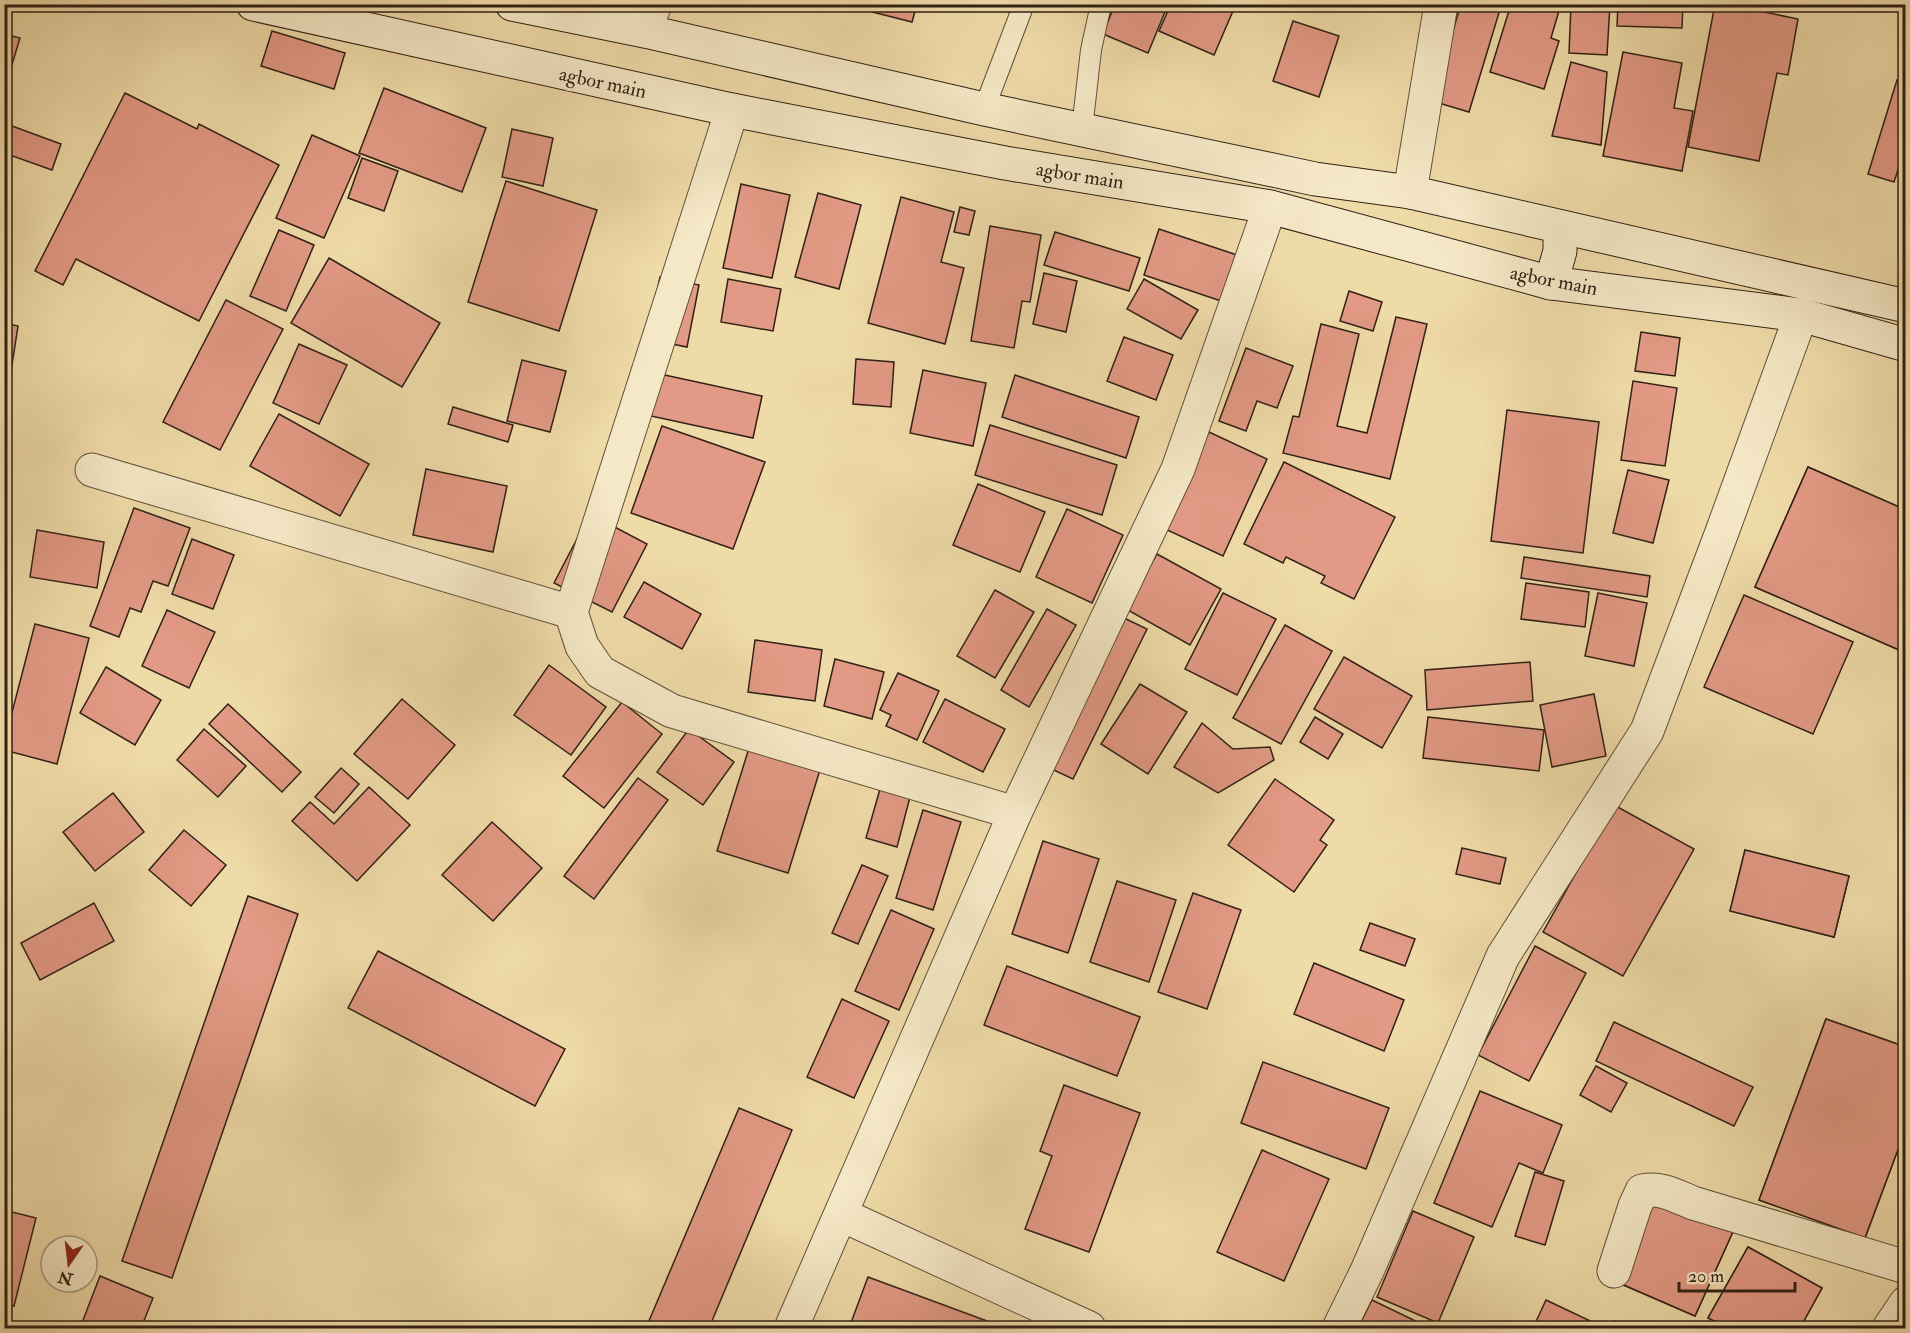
<svg xmlns="http://www.w3.org/2000/svg" width="1910" height="1333" font-family="'IM FELL Double Pica',serif">
<style>
.building{fill:#e29985;stroke:#312116;stroke-width:1.5}
.lines{fill:none;stroke-linecap:round;stroke-linejoin:round}
.lane-casing{stroke:#60503a;stroke-width:22}
.street-casing{stroke:#60503a;stroke-width:35}
.secondary-casing{stroke:#312116;stroke-width:35}
.lane{stroke:#f5e8c6;stroke-width:20}
.street{stroke:#f5e8c6;stroke-width:33}
.secondary{stroke:#f5e8c6;stroke-width:33}
.labels{text-anchor:middle;stroke-width:6;stroke-linejoin:round;paint-order:stroke}
.street-label{font-size:20px;fill:#312116;stroke:#f5e8c6}
</style>
<rect width="100%" height="100%" fill="#efdba8"/>
<filter id="stains"><feTurbulence type="fractalNoise" baseFrequency=".00333" numOctaves="4"/><feColorMatrix values="0 0 0 0 .2 0 0 0 0 .09 0 0 0 0 .02 0 0 0 .5 -.17"/></filter>
<radialGradient id="worn" r=".72"><stop offset=".6" stop-color="#630" stop-opacity="0"/><stop offset="1" stop-color="#630" stop-opacity=".3"/></radialGradient>
<g class="building">
<polygon points="841,4 917,4 912,22"/>
<polygon points="1115,4 1162,4 1167,7 1148,53 1103,34"/>
<polygon points="1171,4 1236,4 1214,55 1159,31"/>
<polygon points="1461,4 1494,4 1501,6 1469,112 1432,101"/>
<polygon points="1511,4 1561,4 1551,38 1559,41 1544,89 1490,72"/>
<polygon points="1571,4 1610,4 1607,55 1569,53"/>
<polygon points="1618,4 1683,4 1682,28 1617,26"/>
<polygon points="1715,4 1725,4 1798,19 1788,75 1777,73 1759,161 1688,147"/>
<polygon points="1293,21 1339,36 1319,97 1273,81"/>
<polygon points="272,31 345,53 334,89 261,66"/>
<polygon points="4,34 20,38 4,91"/>
<polygon points="1623,52 1682,63 1674,108 1693,111 1682,171 1603,156"/>
<polygon points="1571,62 1607,72 1601,145 1552,136"/>
<polygon points="1897,80 1906,83 1906,146 1894,182 1868,174"/>
<polygon points="384,88 486,128 462,192 359,153"/>
<polygon points="125,93 197,129 199,124 279,165 199,321 76,259 63,285 35,271"/>
<polygon points="12,126 61,144 52,170 4,153 4,148"/>
<polygon points="512,129 553,138 543,186 502,177"/>
<polygon points="312,135 360,156 324,238 276,218"/>
<polygon points="362,158 398,171 384,211 348,198"/>
<polygon points="506,181 597,210 559,331 468,302"/>
<polygon points="741,184 790,195 772,278 723,268"/>
<polygon points="818,193 861,205 839,289 795,277"/>
<polygon points="901,197 954,212 941,262 964,268 945,344 868,323"/>
<polygon points="960,207 975,211 969,235 954,232"/>
<polygon points="990,226 1041,235 1030,302 1022,301 1014,348 971,341"/>
<polygon points="1159,229 1240,256 1224,302 1144,275"/>
<polygon points="279,230 314,245 286,311 250,296"/>
<polygon points="1055,232 1140,258 1129,291 1044,265"/>
<polygon points="329,258 440,323 402,387 291,323"/>
<polygon points="1044,273 1077,281 1066,332 1033,324"/>
<polygon points="660,277 699,285 687,347 647,339"/>
<polygon points="728,279 781,289 773,331 721,322"/>
<polygon points="1144,279 1198,310 1181,339 1127,309"/>
<polygon points="1349,291 1382,302 1373,331 1340,321"/>
<polygon points="226,300 283,329 220,450 163,422"/>
<polygon points="1396,317 1427,324 1390,479 1283,453 1293,416 1299,417 1321,324 1359,334 1337,426 1367,433"/>
<polygon points="4,323 18,326 4,417"/>
<polygon points="1641,332 1680,338 1675,376 1635,371"/>
<polygon points="1124,337 1173,355 1156,400 1107,381"/>
<polygon points="299,344 347,365 319,424 273,403"/>
<polygon points="1246,348 1293,366 1277,408 1257,401 1246,431 1219,421"/>
<polygon points="856,359 894,362 891,407 853,404"/>
<polygon points="522,360 566,371 550,432 507,421"/>
<polygon points="923,370 986,383 973,446 910,433"/>
<polygon points="660,374 762,396 753,438 651,416"/>
<polygon points="1015,375 1139,417 1126,458 1002,417"/>
<polygon points="1633,381 1677,388 1665,466 1621,460"/>
<polygon points="453,407 513,425 508,442 448,424"/>
<polygon points="1507,410 1599,422 1583,553 1491,541"/>
<polygon points="279,414 369,464 340,516 250,466"/>
<polygon points="990,425 1117,465 1102,515 975,475"/>
<polygon points="662,426 765,462 733,549 631,513"/>
<polygon points="1209,432 1267,459 1223,556 1165,529"/>
<polygon points="1284,462 1395,517 1354,599 1321,583 1325,576 1286,557 1283,563 1244,544"/>
<polygon points="1808,467 1906,510 1906,653 1755,587"/>
<polygon points="1808,467 1906,510 1906,653 1755,587"/>
<polygon points="426,469 507,486 493,552 413,535"/>
<polygon points="1628,470 1669,480 1653,543 1613,533"/>
<polygon points="978,484 1045,512 1020,572 953,545"/>
<polygon points="134,508 190,528 168,586 153,581 141,612 130,608 119,637 90,626"/>
<polygon points="1067,509 1123,535 1092,603 1036,577"/>
<polygon points="590,514 647,544 612,612 554,583"/>
<polygon points="37,530 104,542 97,588 30,577"/>
<polygon points="192,539 234,555 213,609 172,594"/>
<polygon points="1157,554 1221,589 1190,645 1126,609"/>
<polygon points="1524,557 1650,576 1647,597 1521,578"/>
<polygon points="644,582 701,614 682,649 624,617"/>
<polygon points="1526,583 1589,592 1585,627 1521,619"/>
<polygon points="995,590 1034,612 995,678 957,656"/>
<polygon points="1223,593 1276,619 1237,695 1185,669"/>
<polygon points="1598,593 1647,603 1634,666 1585,656"/>
<polygon points="1744,595 1853,642 1813,734 1704,687"/>
<polygon points="1047,609 1076,625 1029,707 1001,690"/>
<polygon points="167,610 215,632 189,688 142,666"/>
<polygon points="1122,617 1147,629 1073,779 1047,767"/>
<polygon points="35,624 89,638 57,764 4,750 4,743"/>
<polygon points="1285,625 1332,651 1281,744 1233,718"/>
<polygon points="755,640 822,650 815,701 748,692"/>
<polygon points="1344,657 1412,696 1382,748 1314,709"/>
<polygon points="835,659 884,672 872,719 824,706"/>
<polygon points="1530,662 1533,701 1427,710 1425,670"/>
<polygon points="549,665 606,707 571,755 514,715"/>
<polygon points="106,667 161,700 135,745 80,713"/>
<polygon points="898,673 939,691 917,740 886,726 891,715 880,710"/>
<polygon points="1140,684 1187,712 1148,774 1101,744"/>
<polygon points="1594,694 1606,756 1552,767 1540,705"/>
<polygon points="402,699 455,745 408,799 354,754"/>
<polygon points="945,699 1005,729 983,772 923,742"/>
<polygon points="622,702 662,734 604,808 563,776"/>
<polygon points="228,704 301,772 282,792 209,724"/>
<polygon points="1315,717 1343,734 1328,759 1300,742"/>
<polygon points="1428,717 1544,730 1539,771 1423,758"/>
<polygon points="1202,723 1233,749 1270,747 1274,760 1218,793 1174,767"/>
<polygon points="204,729 246,766 218,797 177,760"/>
<polygon points="689,729 734,762 703,805 657,772"/>
<polygon points="749,748 820,770 788,873 717,851"/>
<polygon points="341,768 359,784 334,813 315,797"/>
<polygon points="638,778 668,800 594,899 564,876"/>
<polygon points="1275,779 1334,820 1320,840 1327,845 1294,892 1228,845"/>
<polygon points="369,787 410,825 357,881 292,821 310,802 334,824"/>
<polygon points="880,789 910,797 897,847 866,838"/>
<polygon points="113,793 144,832 95,871 63,832"/>
<polygon points="1614,805 1694,849 1623,976 1543,932"/>
<polygon points="923,810 961,822 933,910 896,898"/>
<polygon points="492,822 542,868 493,921 442,875"/>
<polygon points="184,830 226,865 191,906 149,870"/>
<polygon points="1043,841 1099,859 1068,953 1012,934"/>
<polygon points="1462,848 1506,858 1500,884 1456,874"/>
<polygon points="1745,850 1849,876 1834,937 1730,911"/>
<polygon points="1745,850 1849,876 1834,937 1730,911"/>
<polygon points="862,865 888,876 858,944 832,933"/>
<polygon points="1117,881 1176,900 1149,982 1090,962"/>
<polygon points="1193,893 1241,910 1207,1009 1158,992"/>
<polygon points="248,896 298,914 172,1278 122,1261"/>
<polygon points="94,903 114,941 40,980 21,943"/>
<polygon points="891,910 934,929 899,1010 855,991"/>
<polygon points="1370,923 1415,939 1405,966 1360,950"/>
<polygon points="1535,946 1586,973 1529,1081 1478,1055"/>
<polygon points="378,951 565,1049 535,1106 348,1008"/>
<polygon points="1314,963 1404,1000 1384,1051 1294,1014"/>
<polygon points="1007,966 1140,1017 1117,1076 984,1025"/>
<polygon points="842,999 889,1021 854,1098 807,1077"/>
<polygon points="1826,1019 1906,1047 1906,1128 1865,1238 1759,1200"/>
<polygon points="1826,1019 1906,1047 1906,1128 1865,1238 1759,1200"/>
<polygon points="1614,1022 1753,1087 1734,1126 1596,1061"/>
<polygon points="1263,1062 1389,1108 1366,1169 1241,1123"/>
<polygon points="1596,1066 1627,1083 1611,1112 1580,1095"/>
<polygon points="1064,1085 1140,1113 1089,1252 1025,1229 1052,1156 1040,1151"/>
<polygon points="1480,1091 1562,1125 1543,1173 1519,1163 1492,1227 1434,1203"/>
<polygon points="739,1108 792,1130 709,1328 646,1328"/>
<polygon points="1262,1150 1329,1179 1284,1281 1217,1252"/>
<polygon points="1535,1172 1564,1181 1545,1245 1515,1236"/>
<polygon points="1644,1185 1736,1225 1695,1316 1603,1276"/>
<polygon points="1644,1185 1736,1225 1695,1316 1603,1276"/>
<polygon points="4,1210 36,1218 14,1306 4,1304"/>
<polygon points="1413,1211 1474,1237 1438,1323 1377,1297"/>
<polygon points="1748,1247 1822,1288 1800,1328 1728,1328 1708,1318"/>
<polygon points="1748,1247 1822,1288 1800,1328 1728,1328 1708,1318"/>
<polygon points="100,1276 153,1298 141,1328 80,1328"/>
<polygon points="868,1277 987,1321 984,1328 849,1328"/>
<polygon points="1372,1300 1430,1328 1358,1328"/>
<polygon points="1546,1300 1601,1326 1600,1328 1533,1328"/>
<polygon points="1615,1321 1631,1328 1612,1328"/>
</g>
<g class="lines">
<defs>
<g id="lane">
<polyline points="984,109 1024,4"/>
<polyline points="1082,129 1091,50 1101,4"/>
</g>
<g id="street">
<polyline points="645,31 655,4"/>
<polyline points="732,110 571,612 582,646 600,672 672,711 1015,813"/>
<polyline points="1410,192 1441,4"/>
<polyline points="92,470 571,612"/>
<polyline points="842,1215 1089,1328"/>
<path d="M1614,1271L1635,1206L1642,1191C1661,1187 1676,1196 1693,1203L1906,1267"/>
<polyline points="791,1328 1015,813 1178,469 1270,207"/>
<polyline points="1339,1328 1367,1271 1503,956 1647,731 1722,532 1801,315"/>
<polyline points="1889,1328 1906,1303"/>
</g>
<g id="secondary">
<polyline points="253,4 732,110 1005,163 1270,207 1551,283 1801,315 1906,345"/>
<polyline points="512,4 645,31 984,109 1315,179 1410,192 1906,306"/>
<polyline points="1551,283 1560,251 1560,227"/>
</g>
</defs>
<use href="#lane" class="lane-casing"/>
<use href="#street" class="street-casing"/>
<use href="#secondary" class="secondary-casing"/>
<use href="#lane" class="lane"/>
<use href="#street" class="street"/>
<use href="#secondary" class="secondary"/>
</g>
<g class="labels">
<g class="street-label">
<text transform="translate(603 82) rotate(12)" y="7">agbor main</text>
<text transform="translate(1080 175) rotate(9)" y="7">agbor main</text>
<text transform="translate(1554 280) rotate(11)" y="7">agbor main</text>
</g>
</g>
<rect width="1910" height="1333" fill="none" stroke="#efdba8" stroke-width="24"/>
<rect x="6" y="6" width="1898" height="1321" fill="none" stroke="#312116" stroke-width="3"/>
<rect x="12" y="12" width="1886" height="1309" fill="none" stroke="#312116" stroke-width="1.5"/>
<g transform="translate(69 1264) rotate(194)"><circle r="28" fill="#f5e8c6" stroke="#a79880" stroke-width="1.5"/>
<path d="M0-4.5L10 22L0 15L-10 22Z" fill="#8f2418"/>
<text y="-9" font-size="16" font-weight="bold" text-anchor="middle" fill="#312116">N</text>
</g>
<path d="M1679 1282v9h116v-9" fill="none" stroke="#312116" stroke-width="3"/>
<text x="1688" y="1282" font-size="18" fill="#312116" stroke="#f5e8c6" stroke-width="4.5" paint-order="stroke">20 m</text>
<rect width="100%" height="100%" filter="url(#stains)"/>
<rect width="100%" height="100%" fill="url(#worn)"/>
</svg>
